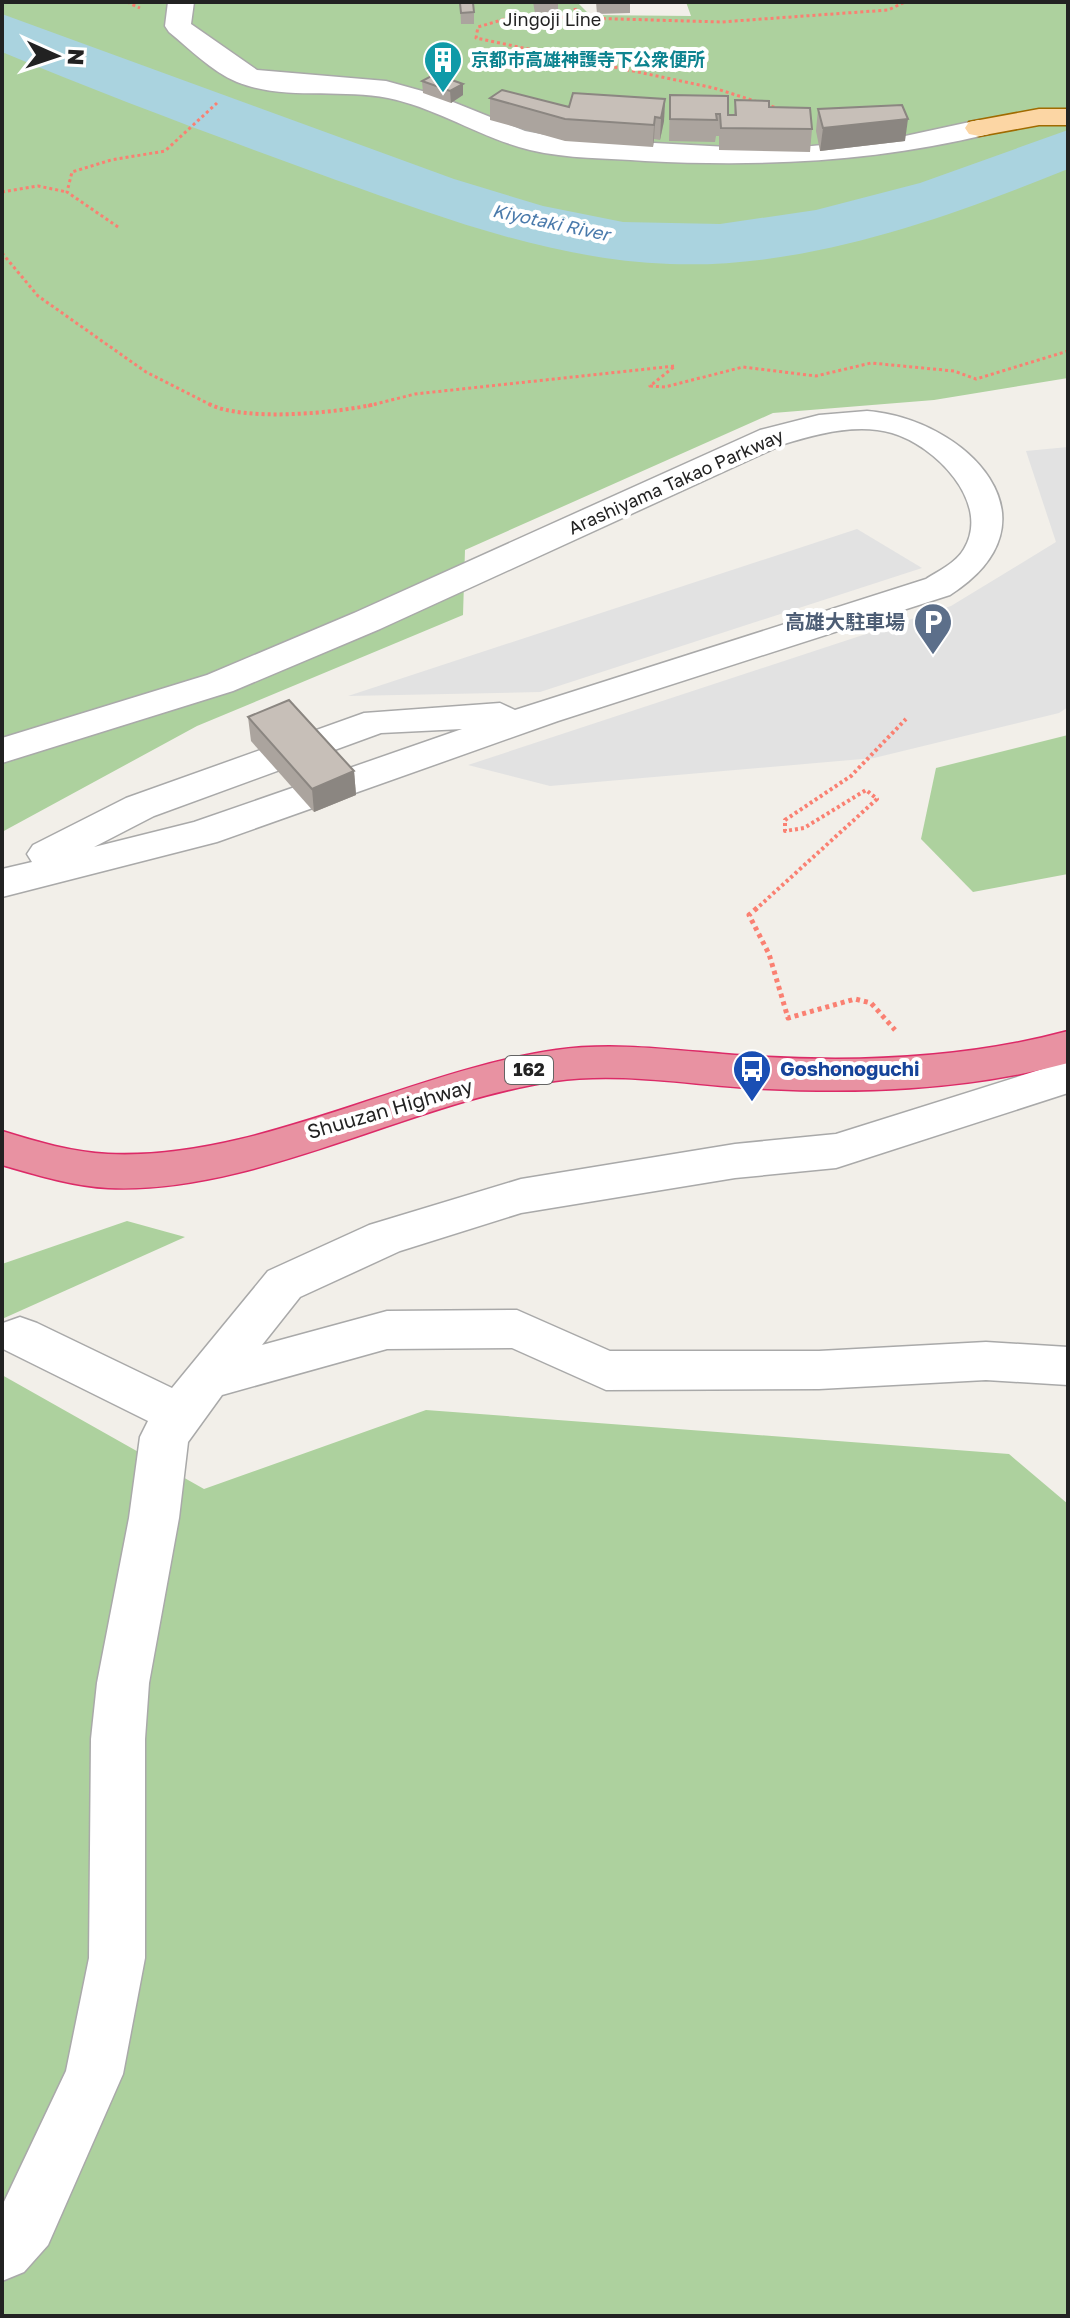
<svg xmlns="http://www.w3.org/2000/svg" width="1070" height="2318" font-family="'Golos Text','Noto Sans JP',sans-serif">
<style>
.forest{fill:#add19e}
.parking{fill:#e2e2e2}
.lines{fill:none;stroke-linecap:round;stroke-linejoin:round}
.river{fill:#aad3df;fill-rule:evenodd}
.minor-casing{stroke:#a9a9a9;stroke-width:3}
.major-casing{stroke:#a06b00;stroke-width:3}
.highway-casing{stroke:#dc2a67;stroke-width:3}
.path-far2{stroke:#fa8072;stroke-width:3;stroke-dasharray:3 3;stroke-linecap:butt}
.path-far1{stroke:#fa8072;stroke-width:4;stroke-dasharray:3 3;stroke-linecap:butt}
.path{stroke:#fa8072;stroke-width:5;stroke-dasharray:4 4;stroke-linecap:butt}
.minor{fill:#fff;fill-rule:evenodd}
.major{fill:#fcd6a4;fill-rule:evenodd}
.highway{fill:#e892a2;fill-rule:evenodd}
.wall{fill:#aba49e}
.shaded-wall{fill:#8b8681}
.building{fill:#c7bfb8;stroke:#8b8681;stroke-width:2}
.labels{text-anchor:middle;stroke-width:8;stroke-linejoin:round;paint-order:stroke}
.far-street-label{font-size:18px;fill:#222;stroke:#fff}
.far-culture-label{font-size:18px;font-weight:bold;fill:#0d838f;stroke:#fff;text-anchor:start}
.far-water-label{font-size:18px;font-style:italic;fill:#4a7aab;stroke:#fff}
.shield{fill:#fff;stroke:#646464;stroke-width:2}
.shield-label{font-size:18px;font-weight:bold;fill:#222}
.service-label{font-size:20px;font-weight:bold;fill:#4e5e75;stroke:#fff;text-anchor:end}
.transit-label{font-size:20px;font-weight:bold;fill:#164399;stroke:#fff;text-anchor:start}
.street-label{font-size:20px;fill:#222;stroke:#fff}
</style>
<rect width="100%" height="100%" fill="#f2efe9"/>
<g class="forest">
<polygon points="2,2 577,2 590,15 691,16 686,2 1068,2 1068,378 934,400 773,413 465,550 463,615 197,726 2,832"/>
<polygon points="1068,735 1068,874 973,892 921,839 936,768"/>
<polygon points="127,1221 185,1237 2,1319 2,1264"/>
<polygon points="2,1375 204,1489 426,1410 1009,1454 1068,1504 1068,2316 2,2316"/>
</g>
<g class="parking">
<polygon points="1068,447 1068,707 1059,713 874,758 550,786 468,765 951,606 1056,542 1026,451"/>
<polygon points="857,529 922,568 540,692 348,696"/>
</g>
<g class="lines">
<path class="river" d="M2,14L454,179L543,206L623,222L720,224L816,210L920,183L1068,130V169C944,219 806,269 670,264C554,260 443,218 336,180C224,139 112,98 2,52Z"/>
<defs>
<g id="minor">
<path d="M168,2H194L191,24L257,70L386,81L433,94L525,131L561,138L728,147L812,146L896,138L979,120L989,122L993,128L989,134C874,162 763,167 645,161C607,158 568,159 530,150C481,138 437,108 388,98C339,88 285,101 237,82C211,71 190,49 169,32L165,26Z"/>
<path d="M867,411C967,419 1066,521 950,595L558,721L217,842L2,897V869L32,862L27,854L33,845L126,798L364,713L500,703L515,710L926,579C938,571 956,563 964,549C992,502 934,445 892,433C857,423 817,434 784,444L380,629L233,691L2,763V738L207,675L354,613L760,430L819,415ZM462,729L194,822L94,847L154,816L381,733Z"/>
<polygon points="1068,1061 1068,1093 836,1168 735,1178 521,1213 400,1251 300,1297 262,1345 387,1311 517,1310 610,1351 819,1351 986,1342 1068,1347 1068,1385 986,1380 819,1389 606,1390 512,1348 387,1349 222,1395 188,1442 179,1518 149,1683 145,1739 145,1958 123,2074 48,2245 24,2272 2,2281 2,2206 66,2071 89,1958 91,1739 97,1683 129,1518 140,1437 148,1421 3,1349 3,1323 20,1317 37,1323 172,1388 268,1271 369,1225 521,1179 735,1144 836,1134"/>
</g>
<polygon id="major" points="1039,109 1068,109 1068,125 1039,125 979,136 969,134 965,128 969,122"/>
<path id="highway" d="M1068,1031V1063C964,1091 856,1094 749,1088C685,1084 619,1072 555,1081C411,1102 254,1195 108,1188C72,1186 37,1175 2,1165V1131C37,1142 72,1152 108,1154C257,1161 409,1071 556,1050C619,1041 686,1052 749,1056C856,1063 964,1059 1068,1031Z"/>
</defs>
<use href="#minor" class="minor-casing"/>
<use href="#major" class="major-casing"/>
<use href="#highway" class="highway-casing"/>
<g class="path-far2">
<polyline points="127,2 140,8"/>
<polyline points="575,8 577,19"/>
<polyline points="780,109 714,88 476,38 478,27 515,16 721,22 888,10 905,2"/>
<polyline points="2,192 38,186 67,192"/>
<polyline points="118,227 67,192 72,172 111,160 165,151 217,103"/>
<polyline points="2,253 38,296 146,372 213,406"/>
<polyline points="368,406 415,394 675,366 650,386 665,387 743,367 816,376 871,363 954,371 976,379 1068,351"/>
</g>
<g class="path-far1">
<path d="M209,404C244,422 337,413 376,404"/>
<polyline points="755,910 877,799 866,790 804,828 785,831 785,820 851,776 906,719"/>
</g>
<polyline class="path" points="757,908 749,915 769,954 788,1018 855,999 871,1003 895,1030"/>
<use href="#minor" class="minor"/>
<use href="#major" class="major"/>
<use href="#highway" class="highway"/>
</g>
<g class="wall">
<polygon points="533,2 558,2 558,12 535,13"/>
<polygon points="596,2 630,2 630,13 597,14"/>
<polygon points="460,3 474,12 474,24 461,24"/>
<polygon points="422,81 463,95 451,103 423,93"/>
<polygon points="670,95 728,115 734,115 735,100 769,107 812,129 810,152 719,150 719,136 716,136 715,142 669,141"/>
<polygon points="490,98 569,107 665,99 664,121 660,140 654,139 653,147 565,141 490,120"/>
<polygon points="818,109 905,141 820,151 816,131"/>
<polygon points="248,717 354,771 356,795 314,812 251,741"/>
</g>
<g class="shaded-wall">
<polygon points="463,84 463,95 451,103 450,91"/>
<polygon points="665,99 664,121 660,140 661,118"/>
<polygon points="655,117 654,139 653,147 654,125"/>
<polygon points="908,119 905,141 820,151 823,128"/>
<polygon points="354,771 356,795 314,812 312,789"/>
</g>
<g class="building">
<polygon points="460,3 473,3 474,12 461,13"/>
<polygon points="435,74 463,84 450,91 422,81"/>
<polygon points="502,90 569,107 573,93 665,99 661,118 655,117 654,125 565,119 490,98"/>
<polygon points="670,95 728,96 728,115 736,115 735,100 769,101 769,107 810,108 812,129 721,128 720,114 716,114 717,120 670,119"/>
<polygon points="902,105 908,119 823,128 818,109"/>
<polygon points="289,700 354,771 312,789 248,717"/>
</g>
<defs>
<symbol id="building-pin" viewBox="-11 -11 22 30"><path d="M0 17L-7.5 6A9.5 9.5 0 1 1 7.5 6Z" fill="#0f9aa8" stroke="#fff"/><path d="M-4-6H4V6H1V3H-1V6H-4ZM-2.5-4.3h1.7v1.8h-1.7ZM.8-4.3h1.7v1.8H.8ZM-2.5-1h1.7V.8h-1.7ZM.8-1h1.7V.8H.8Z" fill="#fff"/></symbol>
<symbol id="parking-pin" viewBox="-11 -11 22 30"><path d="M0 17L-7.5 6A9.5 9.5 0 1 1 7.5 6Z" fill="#5c6f8a" stroke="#fff"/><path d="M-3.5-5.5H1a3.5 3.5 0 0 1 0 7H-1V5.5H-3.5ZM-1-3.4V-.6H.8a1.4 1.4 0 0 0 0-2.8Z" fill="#fff"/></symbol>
<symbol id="bus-pin" viewBox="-11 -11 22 30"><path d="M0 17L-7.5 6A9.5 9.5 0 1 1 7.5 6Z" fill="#1a4fb4" stroke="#fff"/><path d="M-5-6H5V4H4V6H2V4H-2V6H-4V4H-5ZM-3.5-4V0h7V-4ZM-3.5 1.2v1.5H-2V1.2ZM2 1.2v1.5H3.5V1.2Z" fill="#fff"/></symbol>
</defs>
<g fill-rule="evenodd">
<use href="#building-pin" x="421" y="38" width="44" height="60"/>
<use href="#parking-pin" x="911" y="600" width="44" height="60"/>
<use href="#bus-pin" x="730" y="1047" width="44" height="60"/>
</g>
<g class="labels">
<g class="far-street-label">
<text x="552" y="26">Jingoji Line</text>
<text transform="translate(676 482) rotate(-24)" y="6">Arashiyama Takao Parkway</text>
</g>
<g class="far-culture-label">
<text x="471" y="66">京都市高雄神護寺下公衆便所</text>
</g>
<g class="far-water-label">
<text transform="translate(551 223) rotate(12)" y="6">Kiyotaki River</text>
</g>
<rect class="shield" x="505" y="1056" width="48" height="28" rx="6"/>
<g class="shield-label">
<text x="529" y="1076">162</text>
</g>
<g class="service-label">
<text x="905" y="629">高雄大駐車場</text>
</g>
<g class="transit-label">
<text x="780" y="1076">Goshonoguchi</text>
</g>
<g class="street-label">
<text transform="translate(390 1109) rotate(-16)" y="7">Shuuzan Highway</text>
</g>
</g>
<rect width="1070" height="2318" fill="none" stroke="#222222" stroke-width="8"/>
<g transform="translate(56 56) rotate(93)" stroke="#ffffff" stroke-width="6" paint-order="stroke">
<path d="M0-6L14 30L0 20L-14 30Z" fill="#222222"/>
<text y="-12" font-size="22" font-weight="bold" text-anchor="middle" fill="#222222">N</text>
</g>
</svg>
